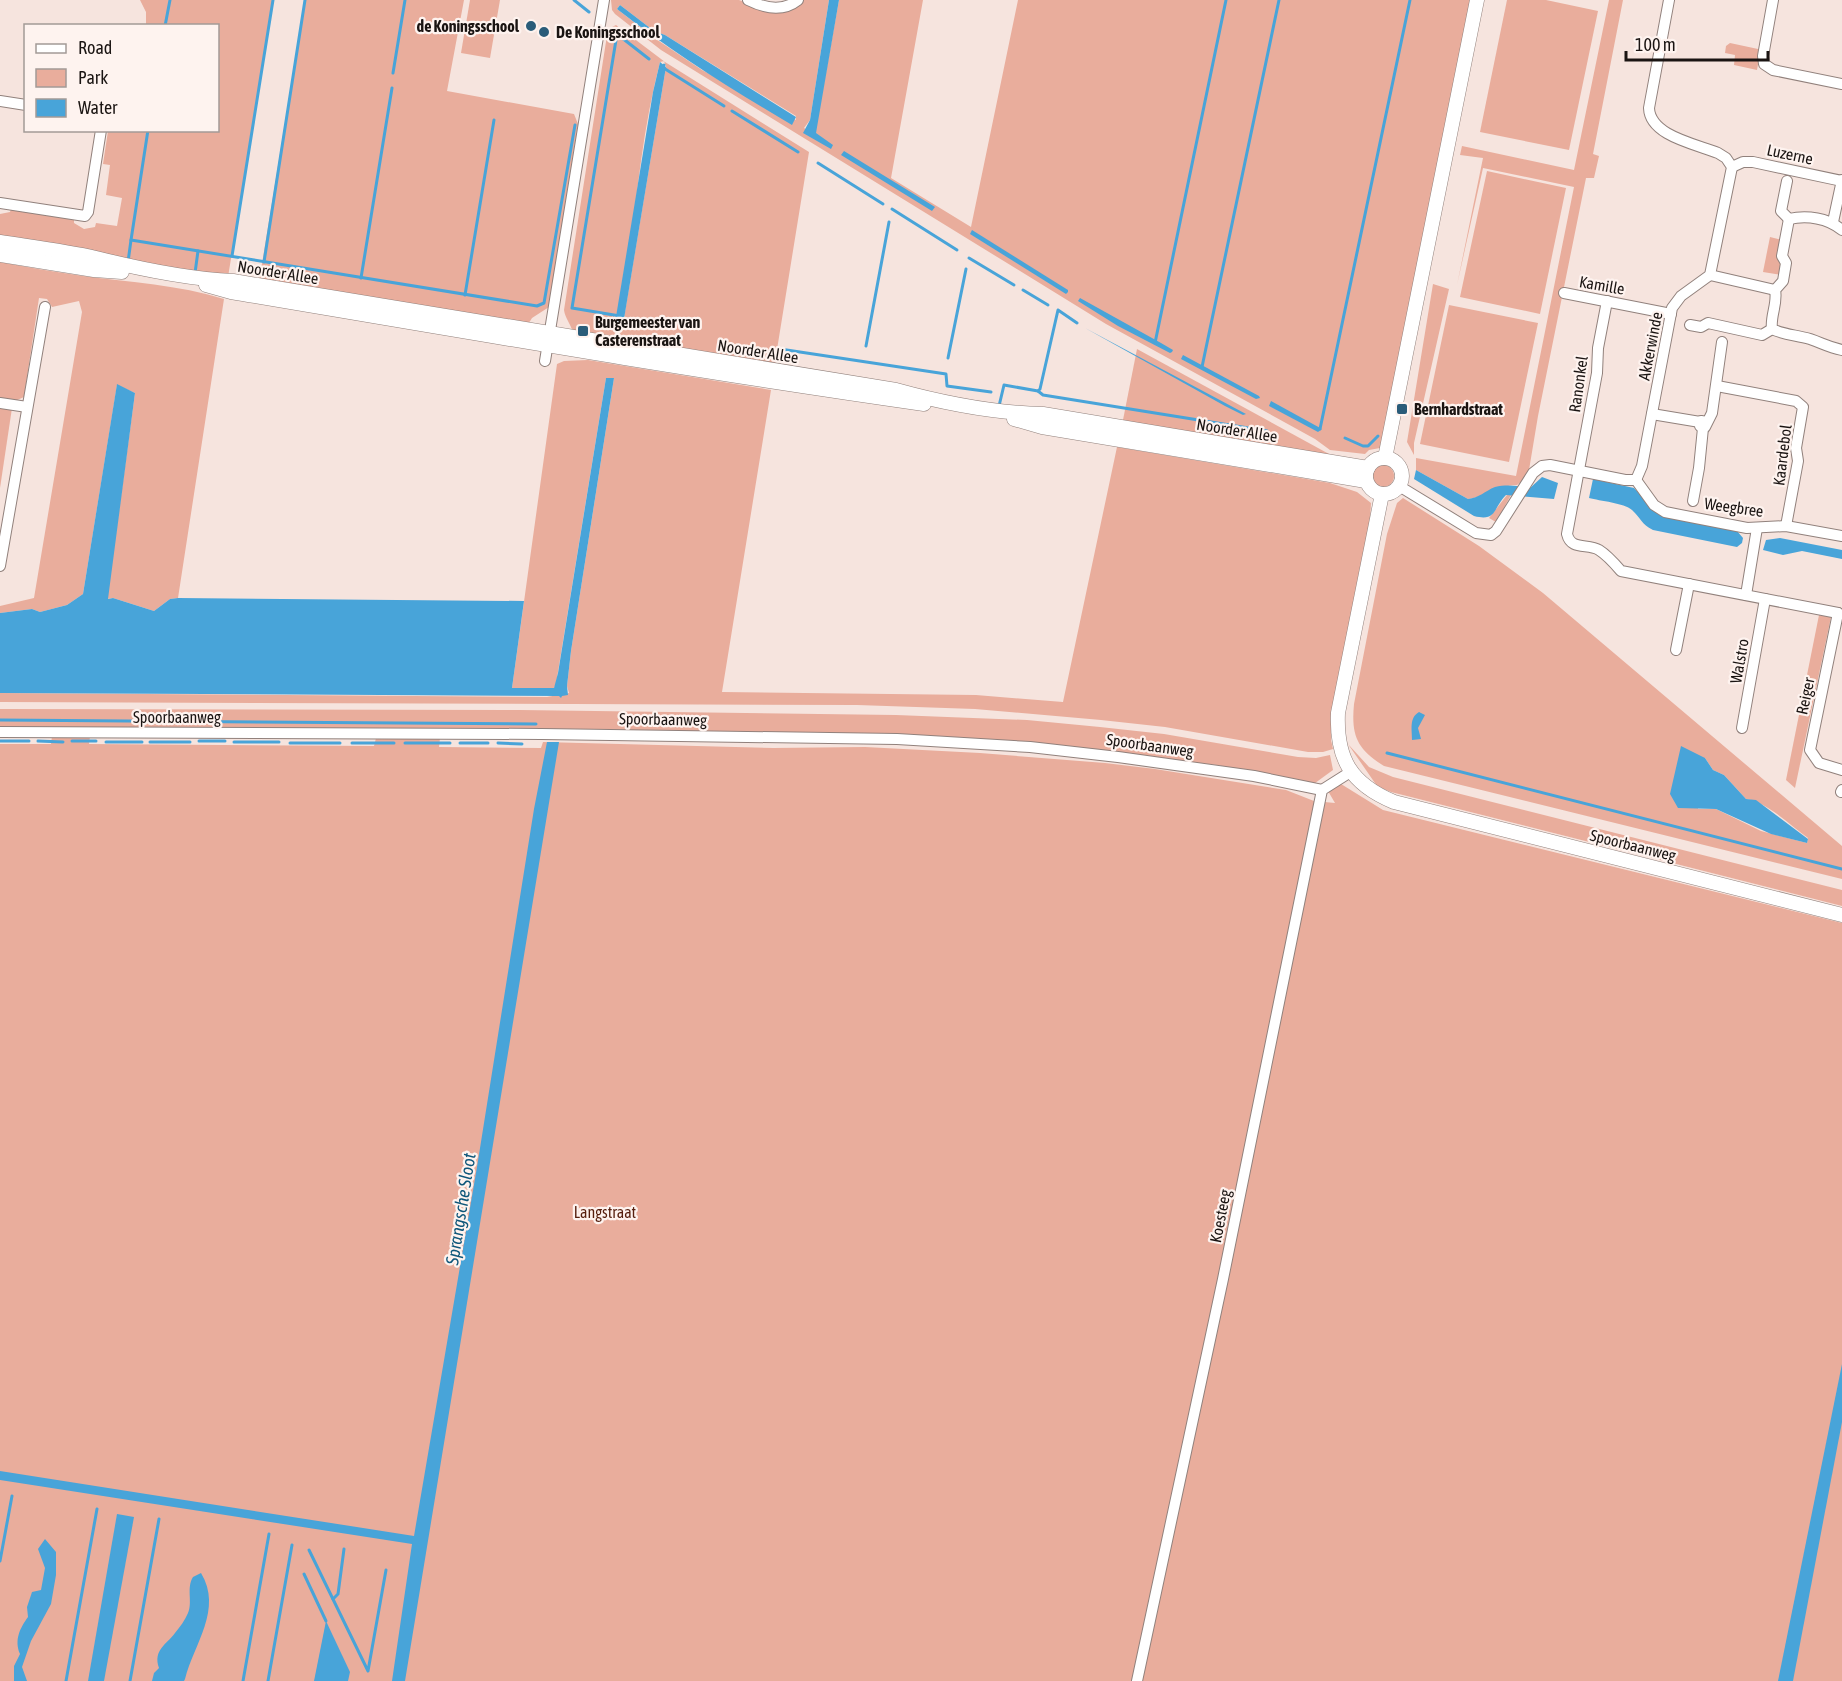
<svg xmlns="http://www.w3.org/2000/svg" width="1842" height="1681" font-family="'Asap Condensed',sans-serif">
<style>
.green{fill:#e9ad9c;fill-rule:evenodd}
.water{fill:#48a4d9}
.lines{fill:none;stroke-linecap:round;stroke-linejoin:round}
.stream{stroke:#48a4d9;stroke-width:3}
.minor-casing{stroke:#91817c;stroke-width:12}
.tertiary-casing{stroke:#91817c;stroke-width:15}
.minor{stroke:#fff;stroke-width:10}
.tertiary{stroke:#fff;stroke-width:14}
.poi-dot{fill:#2a5c79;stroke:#fef3ef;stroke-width:2}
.labels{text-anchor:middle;stroke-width:4.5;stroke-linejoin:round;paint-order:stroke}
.poi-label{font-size:16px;font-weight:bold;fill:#1a1412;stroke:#fef3ef;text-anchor:start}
.street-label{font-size:16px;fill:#1a1412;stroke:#fef3ef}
.park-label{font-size:16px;fill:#561e0d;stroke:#fef3ef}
.water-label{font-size:18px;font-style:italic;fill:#0f567a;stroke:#fef3ef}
</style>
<rect width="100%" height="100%" fill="#f6e4de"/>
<g class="green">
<polygon points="140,0 273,0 228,277 0,239 0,214 10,212 11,209 74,220 74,223 84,229 95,227 96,223 117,226 122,198 106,195 110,165 103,164 108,131 218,130 218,26 146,25 146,12"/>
<polygon points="305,0 464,0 447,91 574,114 578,124 549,307 532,318 527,326 259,282"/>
<polygon points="470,0 500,0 490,58 461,53"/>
<path d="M611,0H739L760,8L802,0H829L810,120L804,128L829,143L815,133L839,0H923L891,178L971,227L1018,0H1471L1380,448L1369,450L1365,454L1330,450L1315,439L1106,324L661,50L615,14L612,10ZM620,5L654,31L665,35L796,116V120L702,70L653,37L617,9Z"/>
<polygon points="1507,0 1546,0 1598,11 1569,150 1480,132"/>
<path d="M1609,0H1623L1593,154L1599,156L1594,178H1586L1538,416L1528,476L1517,485C1495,486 1486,497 1468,499L1416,470V458L1516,476L1574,187L1483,168L1457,285L1483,158L1460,155L1462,146L1574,170Z"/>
<path d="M616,25L665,62L809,152L774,368L573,333C571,324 565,318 564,310L608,29ZM664,61L666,67L623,324C633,237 638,147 660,62Z"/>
<polygon points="1730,43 1758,49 1760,53 1757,70 1734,65 1735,55 1725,53 1726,46"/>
<polygon points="1487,171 1566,188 1540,314 1460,297"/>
<polygon points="1770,237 1782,240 1783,263 1781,275 1763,272"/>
<path d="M0,262C27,267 55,272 83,276C130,282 179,285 224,299L178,598L170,599L154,611L113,598L107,599L135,393L117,385L83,594L67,605L40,612L32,609L0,613V606L34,598L82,312L79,301L52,307L47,299L39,298L24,397L15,401L0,399Z"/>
<polygon points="1433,284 1449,289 1414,443 1414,455 1407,442"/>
<polygon points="1449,305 1538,323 1509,462 1420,444"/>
<polygon points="1137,349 1329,454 1334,460 1122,425"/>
<polygon points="588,360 771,390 722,692 976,695 1063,702 1117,447 1330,483 1357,492 1371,503 1370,521 1332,721 1331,740 1333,749 1323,752 1308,752 1165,727 1101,720 975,709 857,705 0,702 0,693 547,697 569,693 567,686 571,651 614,378 606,378 556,684 554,688 512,688 557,364 564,361"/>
<polygon points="0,406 12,408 0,488"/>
<circle cx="1383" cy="476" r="11"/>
<polygon points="1507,495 1511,495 1496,522 1489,518"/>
<path d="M1403,498L1479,546L1543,593L1842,846V879L1384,766C1357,749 1351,736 1354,704L1387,534L1397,503ZM1705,758L1713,770L1724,775L1746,799C1767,802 1790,825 1808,838L1807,843L1761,831L1716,809H1698Z"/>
<polygon points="1819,615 1831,617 1795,788 1786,780"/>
<polygon points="0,709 520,710 896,715 1027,720 1100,727 1164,734 1298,757 1316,758 1330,755 1333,770 1311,786 1217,765 1049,746 596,729 0,728"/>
<polygon points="52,736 90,736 89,744 374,746 376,738 440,738 439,747 541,748 543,742 773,748 865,747 980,753 1105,763 1155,769 1286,790 1314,801 1335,803 1328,791 1341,784 1383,810 1842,923 1842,1681 0,1681 0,744 51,744"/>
<polygon points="1348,744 1369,767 1393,777 1842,890 1842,906 1391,792 1377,786"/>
</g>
<g class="water">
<polygon points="829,0 839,0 816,133 833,145 831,149 803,133 810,120"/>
<path d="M620,5L654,31L665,35L796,117L792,125C731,89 672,52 617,9Z"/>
<polygon points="660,62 666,67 623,325 615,323 653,92"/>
<polygon points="844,151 935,207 932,211 841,155"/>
<polygon points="972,230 1068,290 1068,292 1066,294 970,234"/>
<polygon points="1080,298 1161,343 1173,350 1172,352 1170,353 1118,326 1078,301"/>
<polygon points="1085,328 1246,414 1243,415 1225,406"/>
<polygon points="1183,355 1259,396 1260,398 1256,399 1181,359"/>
<polygon points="606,378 614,378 571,651 567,686 568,695 562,696 561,698 559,696 0,693 0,613 32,609 40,612 67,605 83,594 117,384 135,393 108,599 113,598 154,611 170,599 178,598 524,601 512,688 554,688 558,673"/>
<polygon points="1271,401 1322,429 1318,432 1269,406"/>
<path d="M1416,470L1468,499C1479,498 1485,491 1495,487C1507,484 1519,486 1530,488L1542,477L1558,483L1554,499L1506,495C1493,508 1497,522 1474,516L1414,479Z"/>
<path d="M1593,479L1634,488L1658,514L1666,517L1737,531L1743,538L1742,543L1737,547L1727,545L1653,530C1641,524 1641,518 1632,510C1624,503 1600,501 1589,498Z"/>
<polygon points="1780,538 1842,550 1842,559 1802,551 1783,555 1763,550 1766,540"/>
<path d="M1419,712L1425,715L1418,728L1421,739L1412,740C1412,729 1409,718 1419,712Z"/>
<polygon points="547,742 559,742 405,1681 392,1681 412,1544 0,1480 0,1471 414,1536 477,1167 534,809"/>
<polygon points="1681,746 1705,758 1713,770 1724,775 1746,799 1756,800 1808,839 1807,843 1771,834 1716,809 1678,808 1670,794"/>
<polygon points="1842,1364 1842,1422 1793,1681 1778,1681"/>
<polygon points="117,1514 134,1517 104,1681 88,1681"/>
<path d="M45,1539L56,1552V1575L51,1604L31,1641L22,1667L27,1681H14V1666L20,1654C14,1640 20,1628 28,1617L27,1607L32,1592L41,1590L45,1568L38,1549Z"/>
<path d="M201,1573C223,1609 194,1644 185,1679L184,1681H152L154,1673L159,1668C153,1650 166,1645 175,1633C180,1627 185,1620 188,1613C193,1602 186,1588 193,1577Z"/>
<polygon points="326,1621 350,1672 348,1681 314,1681"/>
</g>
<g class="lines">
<g class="stream">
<polyline points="574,0 589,12"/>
<polyline points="165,26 170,0"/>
<polyline points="664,65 662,67 724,106"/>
<polyline points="393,73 405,0"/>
<polyline points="732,111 798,152"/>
<polyline points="148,130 131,240 537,306 544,303 575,125"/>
<polyline points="818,163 883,204"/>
<polyline points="892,209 957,250"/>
<polyline points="232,256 273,0"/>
<polyline points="969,258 1014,285"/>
<polyline points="128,262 131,240"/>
<polyline points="264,262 305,0"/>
<polyline points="195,273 198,251"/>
<polyline points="361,278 392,88"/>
<polyline points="1023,290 1048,305"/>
<polyline points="465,295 494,120"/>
<polyline points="620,316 572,308 617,34 649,59"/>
<polyline points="1155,343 1226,0"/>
<polyline points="866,346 889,222"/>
<polyline points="780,349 946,374 947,386 991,392"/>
<polyline points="948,358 966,269"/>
<polyline points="1202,367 1279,0"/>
<polyline points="1038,391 1043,395 1267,431"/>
<polyline points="999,406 1004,385 1038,391 1040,389 1058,310 1077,323"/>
<polyline points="1320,429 1410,0"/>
<polyline points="1345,438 1363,446 1368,446 1378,436"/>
<polyline points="0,720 536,724"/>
<polyline points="0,741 29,741"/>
<polyline points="38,741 63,742"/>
<polyline points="72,741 96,741"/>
<polyline points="199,741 225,741"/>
<polyline points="106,742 142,742"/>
<polyline points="150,742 190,742"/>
<polyline points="234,742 279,742"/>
<polyline points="290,743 340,743"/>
<polyline points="352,743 394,743"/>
<polyline points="405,743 450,743"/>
<polyline points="460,743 488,743"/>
<polyline points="498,743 522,744"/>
<polyline points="1387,753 1842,869"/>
<polyline points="309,1550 368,1671 386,1570"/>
<polyline points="0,1561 12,1496"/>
<polyline points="304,1574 326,1621"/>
<polyline points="333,1599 338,1594 344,1549"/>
<polyline points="66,1681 97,1509"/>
<polyline points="130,1681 159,1519"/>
<polyline points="243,1681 269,1534"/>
<polyline points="268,1681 292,1545"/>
</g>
<defs>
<g id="minor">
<path d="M748,0C764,8 783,12 798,0"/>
<polyline points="1773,0 1763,56 1764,64 1773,70 1842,84"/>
<polyline points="0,101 26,105"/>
<polyline points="1732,167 1743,162 1753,162 1842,181"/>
<polyline points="1787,181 1781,211 1789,219"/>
<polyline points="0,203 85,216 88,212 101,130"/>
<path d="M1789,219L1782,256L1786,263L1783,281L1775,290C1778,303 1770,316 1772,329C1784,335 1797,335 1810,339C1822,343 1828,347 1842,350"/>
<path d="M1789,219C1807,215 1828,218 1842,230"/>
<polyline points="1833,222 1842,180"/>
<polyline points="1710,275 1775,290"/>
<polyline points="1564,293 1671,314"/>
<path d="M1607,301L1598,348L1597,373L1567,534C1571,551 1588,543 1599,550C1607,555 1615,564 1621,571L1838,613"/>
<polyline points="1690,325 1701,327 1708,323 1762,335 1772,329"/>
<polyline points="545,361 604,0"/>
<polyline points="1717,386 1796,401 1803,407 1796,448 1798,461 1786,526"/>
<polyline points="0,403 27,407"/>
<polyline points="1652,414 1700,422"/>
<polyline points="1706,422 1701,421 1700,426 1705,427 1712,413 1722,342"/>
<polyline points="1636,480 1654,505 1665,512 1747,528 1786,526 1842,536"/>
<path d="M1399,486L1476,533L1491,535L1496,531L1533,473L1542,466L1550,465L1625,480H1636L1642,466L1672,308L1681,296L1710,275L1732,167L1726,158L1718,153C1696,144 1650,136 1649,108L1669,0"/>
<polyline points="1693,501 1699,468 1703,428"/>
<polyline points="0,566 45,307"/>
<polyline points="1746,595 1757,528"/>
<polyline points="1838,613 1810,750 1819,763 1842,770"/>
<polyline points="1676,650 1689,584"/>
<polyline points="1742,728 1765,599"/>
<polyline points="0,732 542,734 897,739 1030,747 1118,757 1254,776 1322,790"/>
<polyline points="1841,792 1842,790"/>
<polyline points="1137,1681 1223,1279 1322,790 1352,771"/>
</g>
<g id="tertiary">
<path d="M0,242C32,247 65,251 96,258C140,269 187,279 233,281L896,390C943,403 994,413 1043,414L1368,468"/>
<polyline points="0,255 94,270 122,272"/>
<path d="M206,285L231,292C462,331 692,371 924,404"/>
<polyline points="1014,419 1042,427 1366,481"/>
<circle cx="1384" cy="476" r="18"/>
<polyline points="1385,458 1477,0"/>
<path d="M1382,494L1338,713C1336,759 1351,784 1394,802L1842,915"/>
</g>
</defs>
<use href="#minor" class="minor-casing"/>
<use href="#tertiary" class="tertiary-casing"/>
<use href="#minor" class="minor"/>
<use href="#tertiary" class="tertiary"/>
</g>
<g class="poi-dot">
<circle cx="531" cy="26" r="6"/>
<circle cx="544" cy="32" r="6"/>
<rect x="577" y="325" width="12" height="12" rx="3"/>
<rect x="1396" y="403" width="12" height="12" rx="3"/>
</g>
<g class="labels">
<g class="poi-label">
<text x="519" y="32" text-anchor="end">de Koningsschool</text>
<text x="556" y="38">De Koningsschool</text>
<text x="595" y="328">Burgemeester van<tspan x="595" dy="18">Casterenstraat</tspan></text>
<text x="1414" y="415">Bernhardstraat</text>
</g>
<g class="street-label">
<text transform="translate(1790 154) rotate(12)" y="6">Luzerne</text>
<text transform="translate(278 272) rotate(9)" y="6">Noorder Allee</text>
<text transform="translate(1602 285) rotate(10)" y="6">Kamille</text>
<text transform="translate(1650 346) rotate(-79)" y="6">Akkerwinde</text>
<text transform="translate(758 351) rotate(9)" y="6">Noorder Allee</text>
<text transform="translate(1578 384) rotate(-82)" y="6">Ranonkel</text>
<text transform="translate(1237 430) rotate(9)" y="6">Noorder Allee</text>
<text transform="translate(1782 455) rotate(-83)" y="6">Kaardebol</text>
<text transform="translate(1734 507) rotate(8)" y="6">Weegbree</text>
<text transform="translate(1739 661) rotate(-80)" y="6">Walstro</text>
<text transform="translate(1805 696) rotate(-78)" y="6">Reiger</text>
<text x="177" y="723">Spoorbaanweg</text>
<text transform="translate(663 719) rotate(1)" y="6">Spoorbaanweg</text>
<text transform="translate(1150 745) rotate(8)" y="6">Spoorbaanweg</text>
<text transform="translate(1633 845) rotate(14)" y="6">Spoorbaanweg</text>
<text transform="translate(1220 1216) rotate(-79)" y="6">Koesteeg</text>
</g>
<g class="park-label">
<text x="605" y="1218">Langstraat</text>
</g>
<g class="water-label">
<text transform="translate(461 1209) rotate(-81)" y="6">Sprangsche Sloot</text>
</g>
</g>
<rect x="24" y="24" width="195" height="108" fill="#fef3ef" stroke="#a39a97" stroke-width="1.5"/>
<rect x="36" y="44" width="30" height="9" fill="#ffffff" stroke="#a39a97" stroke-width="1.5"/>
<text x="78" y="54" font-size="18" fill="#1a1412">Road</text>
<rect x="36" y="69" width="30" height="18" fill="#e9ad9c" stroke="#a39a97" stroke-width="1.5"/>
<text x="78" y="84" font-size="18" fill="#1a1412">Park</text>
<rect x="36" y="99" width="30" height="18" fill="#48a4d9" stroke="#a39a97" stroke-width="1.5"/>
<text x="78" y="114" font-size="18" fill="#1a1412">Water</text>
<path d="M1626 51v9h142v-9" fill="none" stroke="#1a1412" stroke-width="3"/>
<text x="1635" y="51" font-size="18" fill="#1a1412" stroke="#fef3ef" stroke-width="4.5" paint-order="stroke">100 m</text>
</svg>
